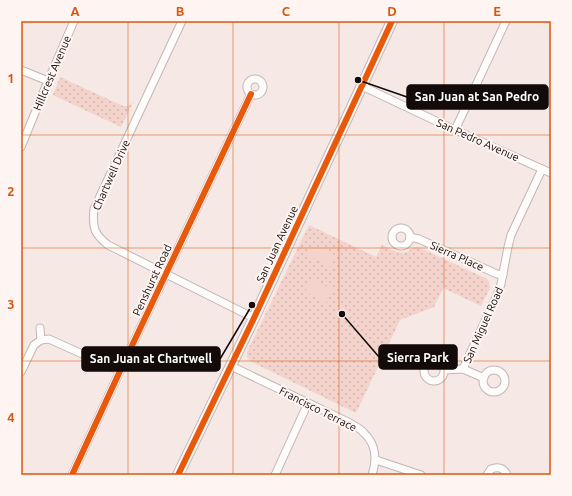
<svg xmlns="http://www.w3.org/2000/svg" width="572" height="496" font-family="Ubuntu,sans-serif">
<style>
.grass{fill:url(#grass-dots)}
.garden{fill:#f3d3cc}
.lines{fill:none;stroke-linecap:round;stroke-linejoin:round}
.street-casing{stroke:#c1b7b5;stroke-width:9}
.secondary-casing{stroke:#c1b7b5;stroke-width:12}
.street{stroke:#fefcfb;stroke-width:7}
.secondary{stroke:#fefcfb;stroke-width:10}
.cycleway-casing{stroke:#fef5f3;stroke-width:8}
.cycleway{stroke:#e8590c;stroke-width:6}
.grid{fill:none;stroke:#dd550c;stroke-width:1;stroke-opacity:0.55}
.labels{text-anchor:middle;stroke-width:4;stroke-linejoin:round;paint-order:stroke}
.street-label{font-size:11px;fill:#120b09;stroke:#fef5f3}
.leader{fill:none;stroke:#120b09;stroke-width:1.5}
.callout-dot{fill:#120b09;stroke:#fef5f3;stroke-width:1.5}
.callout{fill:#120b09;stroke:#120b09;stroke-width:1.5}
.callout-label{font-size:12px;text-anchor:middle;font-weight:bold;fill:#fff}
.neatline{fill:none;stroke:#dd550c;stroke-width:1.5}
.grid-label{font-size:13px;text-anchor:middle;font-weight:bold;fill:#dd550c}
</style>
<defs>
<pattern id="grass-dots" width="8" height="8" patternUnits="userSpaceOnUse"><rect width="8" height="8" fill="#f3d3cc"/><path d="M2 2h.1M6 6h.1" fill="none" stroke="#cfb4ae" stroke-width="1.8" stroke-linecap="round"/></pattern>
</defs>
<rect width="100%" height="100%" fill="#f5e8e5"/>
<g class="grass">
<polygon points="60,77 123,106 129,106 133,102 121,127 53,95"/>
<path d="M309,225L376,257L382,245C389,248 398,255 407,252C411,250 413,247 418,247L487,279L489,282L490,288L481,306L443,288L434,307L400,320L356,413L250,361L247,357V352Z"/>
</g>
<g class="garden">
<polygon points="313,245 336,256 331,267 308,256"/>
<polygon points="311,279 332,289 326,303 305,292"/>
</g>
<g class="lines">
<defs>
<g id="street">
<path d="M182,21L94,209C92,227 94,234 108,245L254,318"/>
<polyline points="21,70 48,81"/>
<circle cx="255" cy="87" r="8"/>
<polyline points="362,86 455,130 551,173"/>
<polyline points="455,130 506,21"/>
<polyline points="21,147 48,81 74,21"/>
<circle cx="401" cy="237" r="9"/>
<polyline points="410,237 419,239 497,274 503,275"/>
<polyline points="40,328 41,340"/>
<circle cx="434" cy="371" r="10"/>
<path d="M231,366L348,422C353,425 360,428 364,433C376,444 377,460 372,475"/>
<polyline points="463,369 498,293 501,284 508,247 511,235 542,169"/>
<polyline points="445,370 463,369 484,378"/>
<circle cx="494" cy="381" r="11"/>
<polyline points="21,372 34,345 41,340 49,339 120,371"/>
<polyline points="376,460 421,475"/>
<polyline points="72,475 120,371 251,94"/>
<polyline points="275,475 308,403"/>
<path d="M487,475L491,469C498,466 504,468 507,475"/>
</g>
<polyline id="secondary" points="178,475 254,318 392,21"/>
</defs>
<use href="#street" class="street-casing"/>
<use href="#secondary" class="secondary-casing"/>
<use href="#street" class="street"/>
<use href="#secondary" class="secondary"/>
<defs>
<g id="cycleway">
<polyline points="72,475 120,371 251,94"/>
<polyline points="178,475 254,318 392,21"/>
</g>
</defs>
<use href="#cycleway" class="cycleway-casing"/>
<use href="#cycleway" class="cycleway"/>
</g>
<path class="grid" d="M128,21V475M233,21V475M339,21V475M444,21V475M21,135H551M21,248H551M21,361H551"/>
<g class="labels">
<g class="street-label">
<text transform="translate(52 73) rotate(-67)" y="4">Hillcrest Avenue</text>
<text transform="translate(478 140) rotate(24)" y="4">San Pedro Avenue</text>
<text transform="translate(111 175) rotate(-66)" y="4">Chartwell Drive</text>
<text transform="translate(277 244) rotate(-65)" y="4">San Juan Avenue</text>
<text transform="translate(457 256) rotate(24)" y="4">Sierra Place</text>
<text transform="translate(152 280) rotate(-65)" y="4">Penshurst Road</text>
<text transform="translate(483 325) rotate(-66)" y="4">San Miguel Road</text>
<text transform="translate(318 409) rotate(27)" y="4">Francisco Terrace</text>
</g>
</g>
<path class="leader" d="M358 80L407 97M342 314L379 357M252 305L220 359"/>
<g class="callout-dot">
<circle cx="358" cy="80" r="4"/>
<circle cx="342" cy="314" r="4"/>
<circle cx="252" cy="305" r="4"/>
</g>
<g class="callout">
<rect x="407" y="85" width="141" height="24" rx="4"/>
<rect x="379" y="345" width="78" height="24" rx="4"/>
<rect x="82" y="347" width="138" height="24" rx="4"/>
</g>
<g class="callout-label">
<text x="477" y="101">San Juan at San Pedro</text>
<text x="418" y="362">Sierra Park</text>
<text x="151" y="363">San Juan at Chartwell</text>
</g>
<rect width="572" height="496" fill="none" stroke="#fef5f3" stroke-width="44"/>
<rect x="22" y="22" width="528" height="452" class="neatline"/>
<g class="grid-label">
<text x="75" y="16">A</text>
<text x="180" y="16">B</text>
<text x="286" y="16">C</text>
<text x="392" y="16">D</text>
<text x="497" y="16">E</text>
<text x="11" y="83">1</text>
<text x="11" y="196">2</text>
<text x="11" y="309">3</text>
<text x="11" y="422">4</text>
</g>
</svg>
